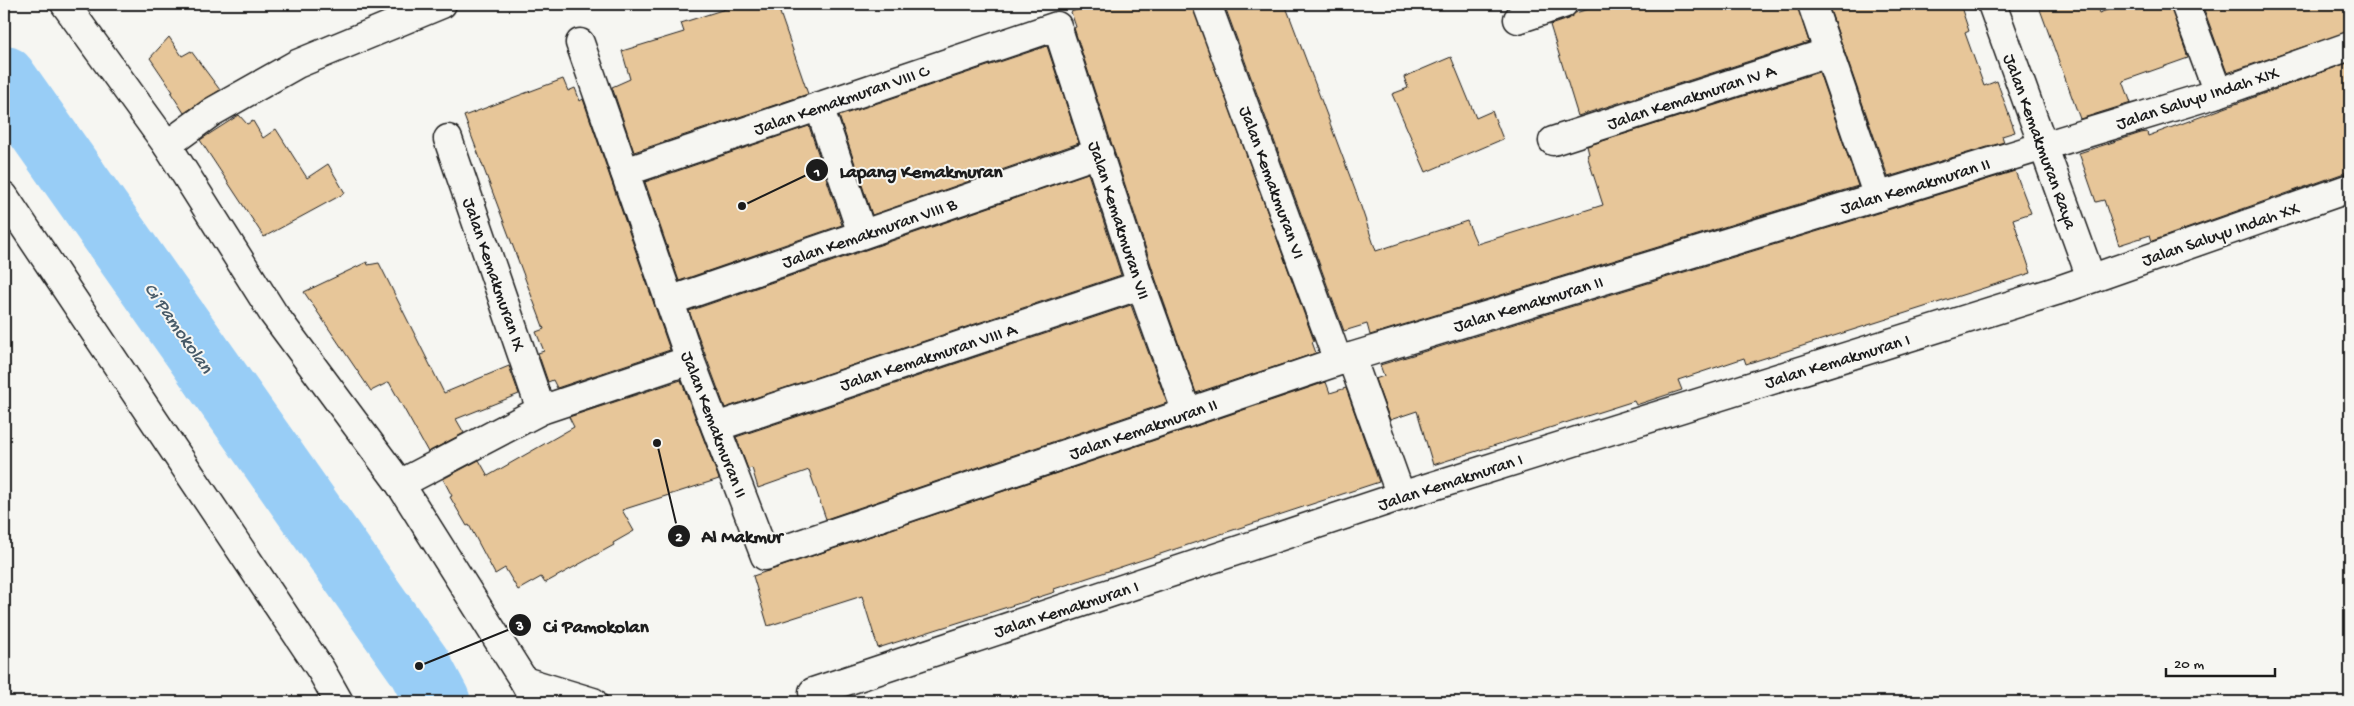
<svg xmlns="http://www.w3.org/2000/svg" width="2354" height="706" font-family="'Gochi Hand',sans-serif">
<style>
.lines{fill:none;stroke-linecap:round;stroke-linejoin:round}
.river{stroke:#98cdf6;stroke-width:65}
.building{fill:#e7c699;stroke:#1c1c1c}
.minor-casing{stroke:#1c1c1c;stroke-width:31}
.minor{stroke:#f6f6f2;stroke-width:28}
.labels{text-anchor:middle;stroke-width:4;stroke-linejoin:round;paint-order:stroke}
.street-label{font-size:18px;fill:#1c1c1c;stroke:#f6f6f2}
.water-label{font-size:19px;font-style:italic;fill:#475a68;stroke:#f6f6f2}
.leader{fill:none;stroke:#1c1c1c;stroke-width:2}
.callout-dot{fill:#1c1c1c;stroke:#f6f6f2;stroke-width:2}
.mark-label{font-size:15px;text-anchor:middle;font-weight:bold;fill:#fff}
.callout-label{font-size:19px;text-anchor:middle;font-weight:bold;fill:#1c1c1c;stroke:#f6f6f2;stroke-width:4;stroke-linejoin:round;paint-order:stroke}
</style>
<rect width="100%" height="100%" fill="#f6f6f2"/>
<filter id="ink" filterUnits="userSpaceOnUse"><feTurbulence type="fractalNoise" baseFrequency=".02" numOctaves="2"/><feDisplacementMap in="SourceGraphic" scale="10" xChannelSelector="R" yChannelSelector="G"/><feConvolveMatrix kernelMatrix="1 2 1 2 8 2 1 2 1" color-interpolation-filters="sRGB"/></filter>
<g filter="url(#ink)">
<g class="lines">
<polyline class="river" points="4,78 419,666 438,702"/>
</g>
<g class="building">
<polygon points="741,4 777,4 808,94 634,152 612,87 630,79 622,51 684,32 681,23"/>
<polygon points="1095,4 1192,4 1314,341 1312,342 1316,353 1196,393 1156,280 1074,28 1076,27 1071,12"/>
<polygon points="1224,4 1285,4 1357,195 1376,251 1467,221 1477,244 1603,205 1587,155 1589,154 1587,146 1819,72 1858,186 1370,335 1367,324 1344,331"/>
<polygon points="1606,4 1797,4 1809,42 1578,116 1550,25 1568,19 1575,13"/>
<polygon points="1828,4 1960,4 1969,31 1965,33 1984,86 1997,81 2015,132 2002,136 2004,142 1888,177"/>
<polygon points="2038,4 2096,4 2099,13 2124,4 2170,4 2188,58 2123,81 2131,103 2080,119"/>
<polygon points="2202,4 2350,4 2350,31 2227,73"/>
<polygon points="169,37 182,56 191,51 220,90 184,113 171,93 173,92 150,58"/>
<polygon points="1047,46 1079,143 872,215 839,116"/>
<polygon points="1451,57 1476,118 1492,111 1503,139 1426,172 1392,94 1408,88 1404,77"/>
<polygon points="2350,62 2350,171 2152,241 2150,235 2119,245 2104,200 2096,202 2079,153 2141,133 2147,132 2148,136"/>
<polygon points="563,79 568,91 575,88 580,101 583,99 670,350 557,388 553,380 548,382 538,353 544,351 536,332 544,329 464,116"/>
<polygon points="239,115 247,124 253,121 263,138 276,129 307,178 328,164 345,193 264,237 200,140"/>
<polygon points="809,126 842,225 679,281 645,182"/>
<polygon points="2015,171 2031,213 2013,219 2031,273 1746,364 1744,358 1678,380 1682,390 1636,405 1634,401 1433,465 1417,411 1390,420 1375,379 1384,376 1380,365"/>
<polygon points="1088,173 1121,275 725,408 689,311"/>
<polygon points="367,262 368,265 379,263 444,393 509,366 519,394 456,419 464,433 428,452 389,382 371,391 304,292"/>
<polygon points="1131,305 1167,403 826,519 809,470 758,488 752,468 748,469 736,437"/>
<polygon points="681,380 719,479 622,510 634,531 613,543 614,545 545,583 541,577 518,590 505,568 495,574 469,525 467,526 450,497 452,496 443,479 479,460 488,476 574,427 569,417"/>
<polygon points="1326,382 1330,393 1346,388 1379,482 1054,589 1055,592 878,648 862,596 768,626 753,576"/>
</g>
<g class="lines">
<defs>
<g id="minor">
<polyline points="65,4 167,145 273,313 400,484 524,681 535,702"/>
<polyline points="1207,4 1338,361"/>
<polyline points="1812,4 1878,197"/>
<polyline points="1992,4 2091,278"/>
<polyline points="2185,4 2218,93"/>
<polyline points="1518,19 1563,4"/>
<polyline points="580,43 690,360 765,556 1351,357 2218,93 2350,46"/>
<polyline points="819,106 862,234"/>
<polyline points="448,139 541,410"/>
<polyline points="1553,141 1829,52"/>
<polyline points="167,145 212,112 297,64 442,4"/>
<polyline points="625,172 1057,26 1141,285 1187,413"/>
<polyline points="4,196 321,670 339,702"/>
<polyline points="669,301 1099,153"/>
<polyline points="1351,357 1401,496"/>
<polyline points="716,427 1141,285"/>
<polyline points="400,484 541,410 690,360"/>
<polyline points="524,681 593,702"/>
<polyline points="813,692 1401,496 2056,291 2350,188"/>
</g>
</defs>
<use href="#minor" class="minor-casing"/>
<use href="#minor" class="minor"/>
</g>
</g>
<g class="labels">
<g class="street-label">
<text transform="translate(1691 96) rotate(-18)" y="6">Jalan Kemakmuran IV A</text>
<text transform="translate(2197 97) rotate(-18)" y="6">Jalan Saluyu Indah XIX</text>
<text transform="translate(841 99) rotate(-19)" y="6">Jalan Kemakmuran VIII C</text>
<text transform="translate(2041 141) rotate(70)" y="6">Jalan Kemakmuran Raya</text>
<text transform="translate(1273 182) rotate(70)" y="6">Jalan Kemakmuran VI</text>
<text transform="translate(1915 185) rotate(-17)" y="6">Jalan Kemakmuran II</text>
<text transform="translate(1120 220) rotate(72)" y="6">Jalan Kemakmuran VII</text>
<text transform="translate(869 232) rotate(-19)" y="6">Jalan Kemakmuran VIII B</text>
<text transform="translate(2220 233) rotate(-19)" y="6">Jalan Saluyu Indah XX</text>
<text transform="translate(495 274) rotate(71)" y="6">Jalan Kemakmuran IX</text>
<text transform="translate(1528 303) rotate(-17)" y="6">Jalan Kemakmuran II</text>
<text transform="translate(928 356) rotate(-18)" y="6">Jalan Kemakmuran VIII A</text>
<text transform="translate(1837 360) rotate(-17)" y="6">Jalan Kemakmuran I</text>
<text transform="translate(715 424) rotate(69)" y="6">Jalan Kemakmuran II</text>
<text transform="translate(1143 428) rotate(-19)" y="6">Jalan Kemakmuran II</text>
<text transform="translate(1450 481) rotate(-18)" y="6">Jalan Kemakmuran I</text>
<text transform="translate(1066 608) rotate(-18)" y="6">Jalan Kemakmuran I</text>
</g>
<g class="water-label">
<text transform="translate(180 327) rotate(55)" y="7">Ci Pamokolan</text>
</g>
</g>
<path class="leader" d="M742 206L817 170M657 443L679 536M419 666L520 625"/>
<g class="callout-dot">
<circle cx="742" cy="206" r="5"/>
<circle cx="657" cy="443" r="5"/>
<circle cx="419" cy="666" r="5"/>
<circle cx="817" cy="170" r="12"/>
<circle cx="679" cy="536" r="12"/>
<circle cx="520" cy="625" r="12"/>
</g>
<g class="mark-label">
<text x="817" y="176">1</text>
<text x="679" y="541">2</text>
<text x="520" y="630">3</text>
</g>
<g class="callout-label">
<text x="921" y="177">Lapang Kemakmuran</text>
<text x="742" y="542">Al Makmur</text>
<text x="596" y="632">Ci Pamokolan</text>
</g>
<rect width="2354" height="706" fill="none" stroke="#f6f6f2" stroke-width="20"/>
<rect x="10" y="10" width="2334" height="686" fill="none" stroke="#1c1c1c" stroke-width="2" filter="url(#ink)"/>
<path d="M2166 668v8h109v-8" fill="none" stroke="#1c1c1c" stroke-width="2.5"/>
<text x="2174" y="668" font-size="15" fill="#1c1c1c" stroke="#f6f6f2" stroke-width="4" paint-order="stroke">20 m</text>
</svg>
